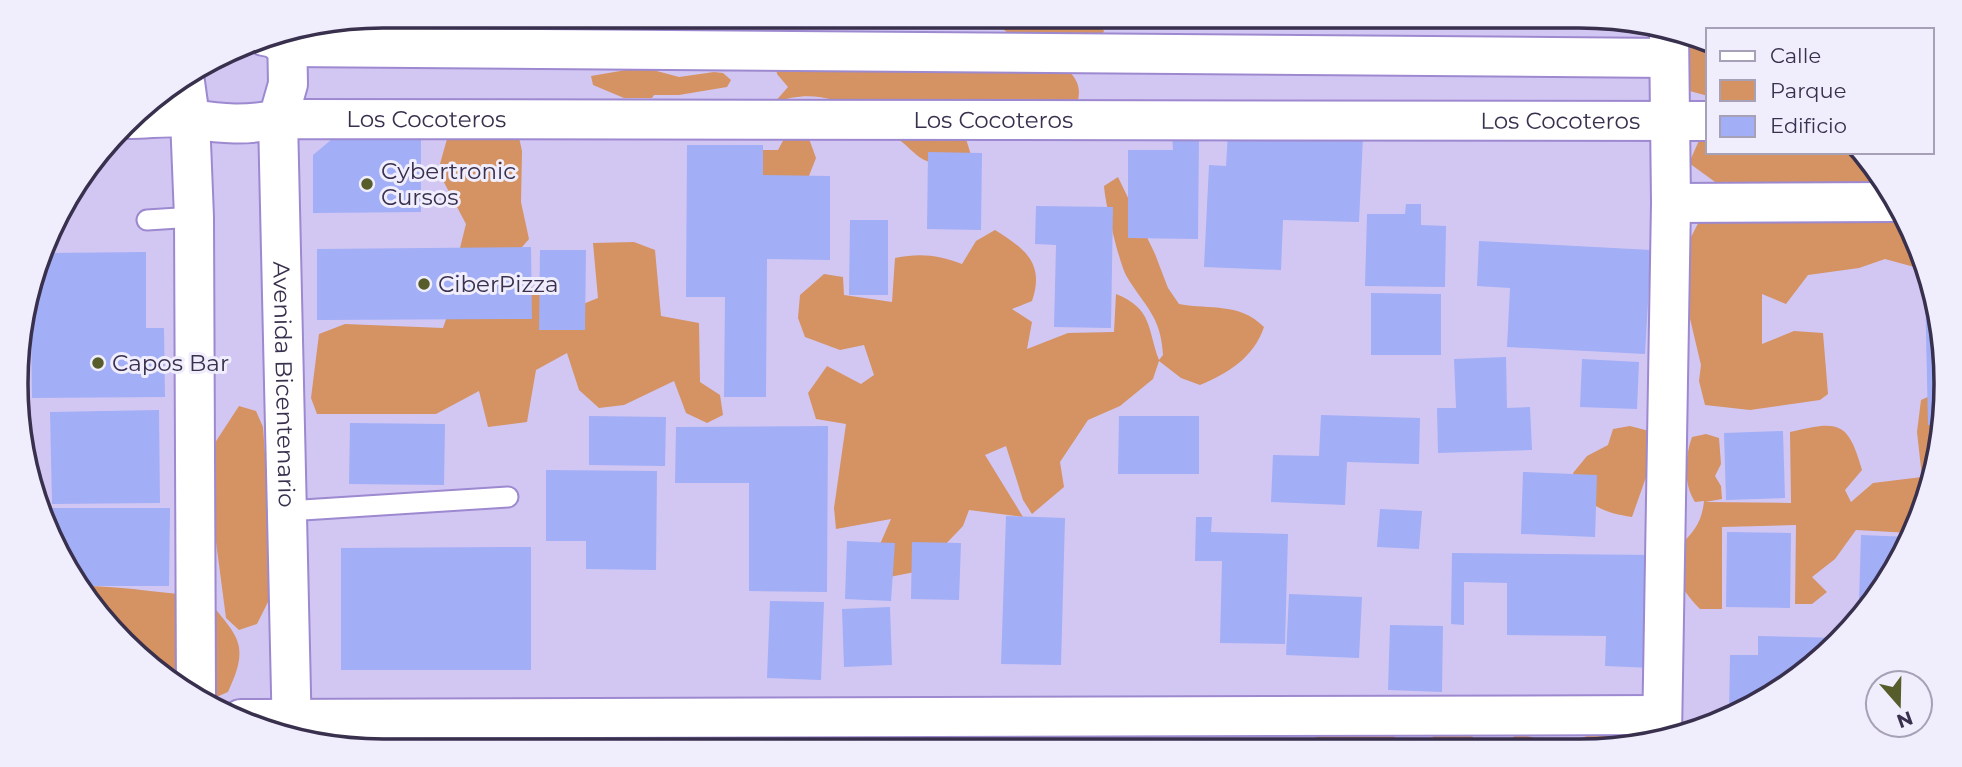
<svg xmlns="http://www.w3.org/2000/svg" width="1962" height="767" font-family="Montserrat,sans-serif">
<style>
.green{fill:#d59262}
.building{fill:#a2aef6}
.lines{fill:none;stroke-linecap:round;stroke-linejoin:round}
.service-casing{stroke:#9d89d0;stroke-width:23}
.minor-casing{stroke:#9d89d0;stroke-width:42}
.tertiary-casing{stroke:#9d89d0;stroke-width:42}
.service{stroke:#fff;stroke-width:19}
.minor{stroke:#fff;stroke-width:38}
.tertiary{stroke:#fff;stroke-width:38}
.poi-dot{fill:#565d2b;stroke:#f0edfc;stroke-width:2.5}
.labels{text-anchor:middle;stroke-width:6;stroke-linejoin:round;paint-order:stroke}
.street-label{font-size:23px;fill:#38304d;stroke:#f0edfc}
.poi-label{font-size:23px;fill:#38304d;stroke:#f0edfc;text-anchor:start}
.rim{fill:none;stroke:#38304d;stroke-width:3.5}
</style>
<rect width="100%" height="100%" fill="#d2c7f3"/>
<g class="green">
<polygon points="1012,16 1099,16 1104,32 1079,47 1020,43 1003,29"/>
<polygon points="1555,16 1578,16 1621,23 1560,25"/>
<polygon points="1689,34 1708,42 1708,96 1686,90"/>
<path d="M775,56L1063,65C1080,81 1083,90 1074,112L966,139L971,155C960,158 944,165 933,163C919,160 913,151 902,142C864,111 825,83 774,103L788,87L777,74Z"/>
<polygon points="626,70 653,70 679,77 714,72 723,73 731,80 727,87 679,95 654,95 652,98 624,98 593,85 591,76"/>
<polygon points="1708,129 1708,152 1856,152 1908,220 1918,268 1885,259 1859,268 1808,275 1786,304 1762,294 1762,344 1794,331 1823,333 1828,394 1820,400 1750,410 1705,405 1699,381 1701,365 1677,264 1704,212 1722,187 1689,163 1701,136"/>
<polygon points="460,130 518,133 522,151 521,202 529,239 510,261 460,248 466,224 438,171 447,139"/>
<polygon points="807,133 816,158 805,186 759,188 759,150 778,150 785,137"/>
<path d="M1118,177L1155,254L1168,288L1179,304C1211,310 1239,302 1264,327C1254,357 1229,373 1200,385L1181,378L1159,361L1153,379L1120,406L1088,420L1060,462L1064,487L1032,514L1023,500L1006,446L985,455L1023,517L969,510L963,526L920,571L879,579L877,551L891,519L836,529L834,508L846,424L816,419L808,393L827,366L861,384L874,375L864,345L840,350L805,337L798,318L800,295L824,274L843,277L844,295L892,302L895,258C920,253 939,255 962,264L976,241L995,230C1025,249 1045,263 1032,301L1012,309L1032,322L1027,349L1068,333L1114,332L1116,294C1153,309 1147,328 1159,360L1163,355C1161,316 1145,307 1127,277C1119,264 1105,202 1104,186Z"/>
<polygon points="634,242 655,250 661,316 699,323 700,382 720,395 723,415 707,423 686,413 674,381 624,405 599,408 579,390 567,353 536,370 527,422 488,427 479,391 436,414 317,414 311,398 319,334 345,324 443,328 453,299 513,278 573,308 598,298 593,243"/>
<path d="M1941,391L1927,501L1911,533L1856,530L1835,559L1812,577L1827,592L1812,604H1795L1796,525L1722,527V609H1700C1678,586 1676,577 1679,546C1694,532 1702,522 1704,501L1695,502C1683,484 1685,457 1692,437L1706,434L1719,438L1721,464L1715,476L1721,486L1722,499L1705,502L1791,503L1790,432C1837,421 1848,419 1862,470L1845,490L1851,502L1873,483L1922,477L1917,432L1921,400Z"/>
<polygon points="239,406 256,411 263,427 275,588 257,624 239,630 226,618 205,458"/>
<path d="M1630,426L1649,431L1651,463L1632,517C1601,512 1585,506 1573,473L1587,456L1608,445L1613,429Z"/>
<path d="M90,586C129,587 166,594 205,596C236,636 252,642 228,692L207,701L160,675L83,593Z"/>
<polygon points="1469,729 1475,742 1474,748 1434,749 1432,731"/>
<polygon points="1604,731 1635,741 1637,745 1627,748 1572,748 1574,740"/>
<polygon points="1358,732 1393,734 1397,742 1395,749 1306,749 1319,733 1354,736"/>
<polygon points="1517,734 1532,737 1539,743 1537,748 1506,748 1507,742"/>
</g>
<g class="building">
<polygon points="1228,132 1363,137 1359,222 1283,220 1281,270 1204,267 1209,165 1226,166"/>
<polygon points="421,134 421,212 313,213 313,155 337,135"/>
<polygon points="1172,134 1199,134 1198,239 1128,238 1128,150 1173,150"/>
<polygon points="687,145 763,145 763,175 830,176 830,260 767,259 766,397 724,397 725,297 686,297"/>
<polygon points="928,152 982,153 981,230 927,229"/>
<polygon points="1406,204 1421,204 1421,225 1446,226 1445,287 1365,286 1367,214 1405,214"/>
<polygon points="1036,206 1113,207 1111,328 1054,327 1056,245 1035,244"/>
<polygon points="850,220 888,220 888,295 849,295"/>
<polygon points="1479,241 1651,250 1645,354 1507,347 1510,288 1477,286"/>
<polygon points="531,247 532,319 317,320 317,249"/>
<polygon points="540,250 586,250 585,330 539,330"/>
<polygon points="146,252 146,328 164,328 165,397 32,398 31,329 21,328 47,253"/>
<polygon points="1925,286 1945,359 1937,425 1928,425"/>
<polygon points="1371,293 1441,294 1441,355 1371,355"/>
<polygon points="1506,357 1507,408 1530,407 1532,450 1438,453 1437,408 1456,408 1454,359"/>
<polygon points="1582,359 1639,362 1637,409 1580,407"/>
<polygon points="159,410 160,503 52,504 50,412"/>
<polygon points="1321,415 1420,418 1419,464 1347,462 1345,505 1271,502 1273,455 1319,456"/>
<polygon points="589,416 666,417 665,466 589,465"/>
<polygon points="1119,416 1199,416 1199,474 1118,474"/>
<polygon points="350,423 445,424 444,485 349,484"/>
<polygon points="828,426 827,592 749,591 749,483 675,483 676,427"/>
<polygon points="1783,431 1785,498 1726,500 1724,433"/>
<polygon points="546,470 657,471 656,570 586,569 586,541 546,541"/>
<polygon points="1523,472 1597,475 1595,537 1521,534"/>
<polygon points="44,508 170,508 169,586 77,586"/>
<polygon points="1380,509 1422,511 1419,549 1377,547"/>
<polygon points="1006,516 1065,518 1061,665 1001,664"/>
<polygon points="1196,517 1212,517 1211,532 1288,534 1285,644 1220,643 1222,561 1195,561"/>
<polygon points="1727,532 1791,533 1790,608 1726,607"/>
<polygon points="1861,535 1909,537 1884,588 1871,602 1859,602"/>
<polygon points="847,541 895,543 891,601 845,599"/>
<polygon points="912,542 961,543 959,600 911,599"/>
<polygon points="531,547 531,670 341,670 341,548"/>
<polygon points="1452,553 1655,555 1653,668 1605,666 1606,636 1507,635 1507,583 1464,582 1464,625 1451,624"/>
<polygon points="1289,594 1362,597 1359,658 1286,655"/>
<polygon points="770,601 824,602 821,680 767,678"/>
<polygon points="890,607 892,665 844,667 842,609"/>
<polygon points="1390,625 1443,626 1442,692 1388,690"/>
<polygon points="1758,636 1841,638 1821,660 1741,713 1729,717 1730,655 1758,655"/>
</g>
<g class="lines">
<defs>
<g id="service">
<polyline points="147,220 194,217"/>
<polyline points="287,511 508,497"/>
</g>
<g id="minor">
<polyline points="264,36 274,38 286,47 1669,58"/>
<path id="s1" d="M131,119C151,119 173,115 192,119C222,124 247,126 278,119L1708,121"/>
<polyline points="1671,203 1894,202"/>
<polyline points="241,719 1662,715"/>
<polyline points="1662,737 1671,203 1669,31"/>
</g>
<g id="tertiary">
<path id="s2" d="M287,32L288,84L278,119L292,736"/>
<polyline points="185,82 190,118 194,217 196,695"/>
</g>
</defs>
<use href="#service" class="service-casing"/>
<use href="#minor" class="minor-casing"/>
<use href="#tertiary" class="tertiary-casing"/>
<use href="#service" class="service"/>
<use href="#minor" class="minor"/>
<use href="#tertiary" class="tertiary"/>
</g>
<g class="poi-dot">
<circle cx="367" cy="184" r="7"/>
<circle cx="424" cy="284" r="7"/>
<circle cx="98" cy="363" r="7"/>
</g>
<g class="labels">
<g class="street-label">
<text dy="8" stroke="none"><textPath href="#s1" startOffset="296">Los Cocoteros</textPath></text>
<text dy="8" stroke="none"><textPath href="#s1" startOffset="863">Los Cocoteros</textPath></text>
<text dy="8" stroke="none"><textPath href="#s1" startOffset="1430">Los Cocoteros</textPath></text>
<text dy="8" stroke="none"><textPath href="#s2" startOffset="354">Avenida Bicentenario</textPath></text>
</g>
<g class="poi-label">
<text x="381" y="179">Cybertronic<tspan x="381" dy="26">Cursos</tspan></text>
<text x="438" y="292">CiberPizza</text>
<text x="112" y="371">Capos Bar</text>
</g>
</g>
<path d="M0 0H1962V767H0ZM383 28H1579A355 355 0 0 1 1934 383V384A355 355 0 0 1 1579 739H383A355 355 0 0 1 28 384V383A355 355 0 0 1 383 28Z" fill="#f0edfc" fill-rule="evenodd"/>
<path class="rim" d="M383 28H1579A355 355 0 0 1 1934 383V384A355 355 0 0 1 1579 739H383A355 355 0 0 1 28 384V383A355 355 0 0 1 383 28Z"/>
<rect x="1706" y="28" width="228" height="126" fill="#f0edfc" stroke="#a6a1b6" stroke-width="2"/>
<rect x="1720" y="51" width="35" height="10" fill="#ffffff" stroke="#a6a1b6" stroke-width="2"/>
<text x="1770" y="63" font-size="21" fill="#38304d">Calle</text>
<rect x="1720" y="80" width="35" height="21" fill="#d59262" stroke="#a6a1b6" stroke-width="2"/>
<text x="1770" y="98" font-size="21" fill="#38304d">Parque</text>
<rect x="1720" y="116" width="35" height="21" fill="#a2aef6" stroke="#a6a1b6" stroke-width="2"/>
<text x="1770" y="133" font-size="21" fill="#38304d">Edificio</text>
<g transform="translate(1899 704) rotate(160)"><circle r="33" fill="#f0edfc" stroke="#a6a1b6" stroke-width="2"/>
<path d="M0-5L12 26L0 18L-12 26Z" fill="#565d2b"/>
<text y="-10" font-size="19" font-weight="bold" text-anchor="middle" fill="#38304d">N</text>
</g>
</svg>
